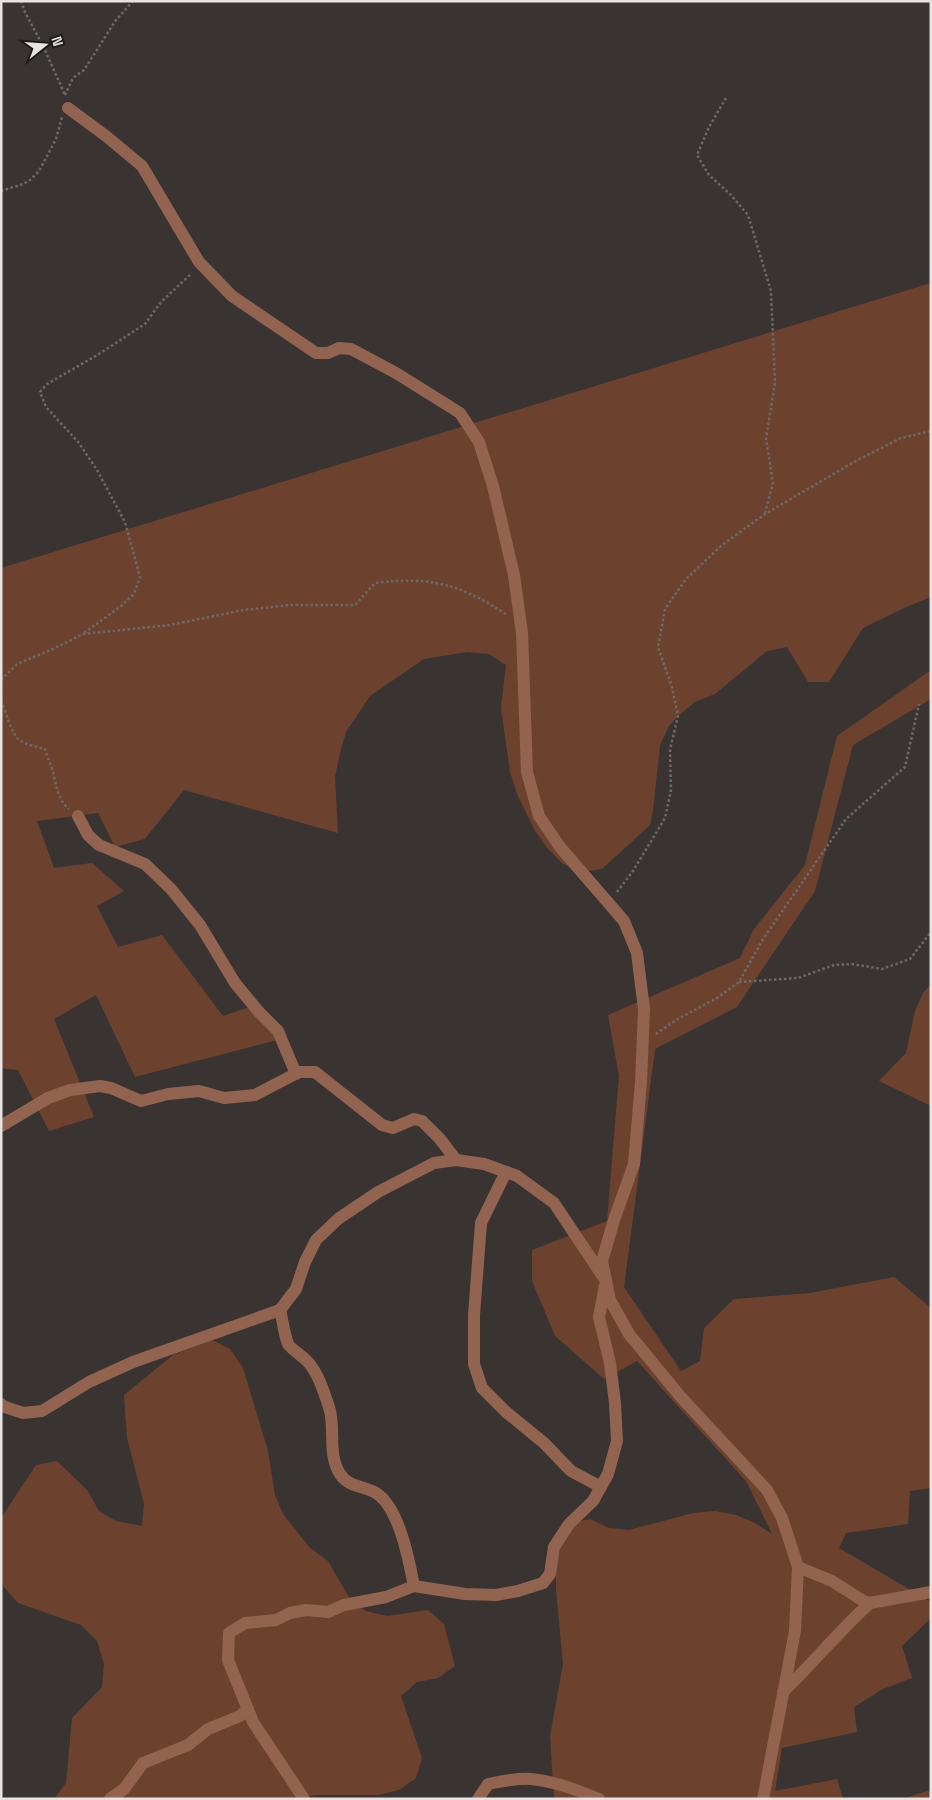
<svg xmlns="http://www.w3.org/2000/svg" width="932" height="1800" font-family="'Space Grotesk',sans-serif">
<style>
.green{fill:#6c422f}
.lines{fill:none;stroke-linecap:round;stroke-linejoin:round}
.path{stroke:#6e6968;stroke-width:2.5;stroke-dasharray:2.5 2.5;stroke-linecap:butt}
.minor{stroke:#92644f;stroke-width:12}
</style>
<rect width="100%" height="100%" fill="#393432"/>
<g class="green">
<polygon points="931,283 931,597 904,608 863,628 829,682 808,682 787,647 767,651 715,694 695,702 678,716 669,726 660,745 653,810 650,825 602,869 582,872 563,864 548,849 535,831 517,794 510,772 501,708 506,665 489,654 467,652 424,659 370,696 346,732 340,753 335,777 338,833 184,790 145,839 115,847 98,813 37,821 54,868 92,863 124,891 97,906 118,947 162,935 223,1016 259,1004 277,1040 135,1077 96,995 54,1019 94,1117 49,1131 18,1070 1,1068 1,568"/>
<polygon points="931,670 931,699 853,745 815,891 737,1007 655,1049 624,1287 681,1371 700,1361 704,1328 734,1299 810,1293 894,1277 931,1308 931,1488 910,1491 908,1524 846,1533 839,1548 931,1602 931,1618 902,1646 912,1678 883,1689 854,1707 857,1732 782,1748 775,1791 837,1779 843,1799 554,1799 550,1736 563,1664 556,1590 556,1567 559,1543 569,1524 590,1519 609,1528 629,1530 693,1513 715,1511 736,1515 755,1523 772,1534 746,1481 637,1361 604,1379 555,1336 532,1281 532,1250 607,1221 619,1076 608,1015 740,958 754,929 805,865 837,736"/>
<polygon points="931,984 931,1106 879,1081 906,1053 915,1011 923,993"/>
<polygon points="212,1340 230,1349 243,1368 268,1451 275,1495 283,1514 310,1548 328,1561 350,1599 366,1611 387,1616 428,1610 444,1624 455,1666 438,1678 417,1682 401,1696 422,1758 416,1778 399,1790 378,1795 315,1795 293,1799 54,1799 66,1783 72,1718 102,1687 104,1664 97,1641 81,1625 18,1603 3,1586 1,1572 1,1518 36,1465 57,1461 88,1491 99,1511 116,1521 142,1526 144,1504 127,1438 124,1395 173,1355"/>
<polygon points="931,1790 931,1799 902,1799"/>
</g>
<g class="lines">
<g class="path">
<polyline points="21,1 25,12 44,48 65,95"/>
<polyline points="65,95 73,78 84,70 116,20 133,1"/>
<polyline points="726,98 709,127 697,155 709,175 731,195 748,215 771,291 775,383 766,439 773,483 765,513"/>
<polyline points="1,191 23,184 30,180 39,171 56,139 62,117"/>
<polyline points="84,633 121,606 134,594 140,577 125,522 97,470 79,443 46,407 40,392 47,384 99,354 145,324 161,302 192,273"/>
<path d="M1,680L17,664L51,650L83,634L170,625L244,610L291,605H355L375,583C429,576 461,584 507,615"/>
<path d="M1,701C7,713 10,734 21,741C28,745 37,747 45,749C47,757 51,764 53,772C56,785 58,800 69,809"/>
<polyline points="617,892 633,871 665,818 671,790 670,750 678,716 672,687 658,647 665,609 686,579 722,545 765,514 854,462 901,438 931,431"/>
<polyline points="739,982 798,978 834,965 852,964 882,969 910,959 931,932"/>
<polyline points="656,1034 676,1020 717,998 739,982 763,939 846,819 905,767 919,704"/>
</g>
<g class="minor">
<polyline points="68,108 106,136 142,166 199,262 232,296 316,353 328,353 339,348 351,349 396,373 460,413 479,442 493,486 514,575 522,633 527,772 539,816 560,847 624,921 637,953 644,1009 641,1082 634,1164 614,1220 602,1261 610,1300 629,1334 680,1396 767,1490 782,1518 798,1567 795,1631 763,1799"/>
<polyline points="78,816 88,835 99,845 145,864 171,889 200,925 235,983 259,1012 278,1031 296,1074"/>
<polyline points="1,1126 48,1098 70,1090 100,1086 111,1088 141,1101 168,1094 199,1091 224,1098 255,1095 299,1072 315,1072 382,1125 393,1128 414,1119 422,1121 440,1139 456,1160"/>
<polyline points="506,1172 481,1223 474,1315 474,1364 482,1388 506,1412 544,1443 571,1471 601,1487"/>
<path d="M280,1310C283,1321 284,1334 288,1344C292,1350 303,1356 308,1362C318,1373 324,1392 329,1407C336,1428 327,1454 340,1474C348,1487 364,1486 376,1493C399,1507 409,1560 414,1586"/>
<polyline points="1,1404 5,1407 23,1413 42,1411 89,1382 133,1362 280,1310 296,1289 305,1262 316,1240 338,1219 378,1192 434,1163 456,1160 484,1164 517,1176 554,1203 606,1281 599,1317 610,1363 615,1403 617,1441 608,1474 593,1501 569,1524 554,1547 550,1574 543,1583 518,1591 496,1595 465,1594 414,1586 386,1597 344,1605 328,1612 306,1610 290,1613 276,1620 245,1623 229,1633 228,1660 253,1722 304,1799"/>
<polyline points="798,1567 832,1581 865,1602 870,1603 931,1592"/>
<path d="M783,1692C813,1663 839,1631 870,1603"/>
<polyline points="110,1799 124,1789 143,1763 188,1745 208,1729 240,1716 248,1709"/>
<path d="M478,1799L488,1784C502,1781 517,1778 531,1779C554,1781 577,1790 599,1799"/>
</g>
</g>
<rect width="932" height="1800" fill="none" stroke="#e6e3e2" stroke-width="5"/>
<g transform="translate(45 45) rotate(73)" stroke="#1e1c1b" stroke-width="4" paint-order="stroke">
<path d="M0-4L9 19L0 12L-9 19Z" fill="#e6e3e2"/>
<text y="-8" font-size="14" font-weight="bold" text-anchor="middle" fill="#e6e3e2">N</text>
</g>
</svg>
